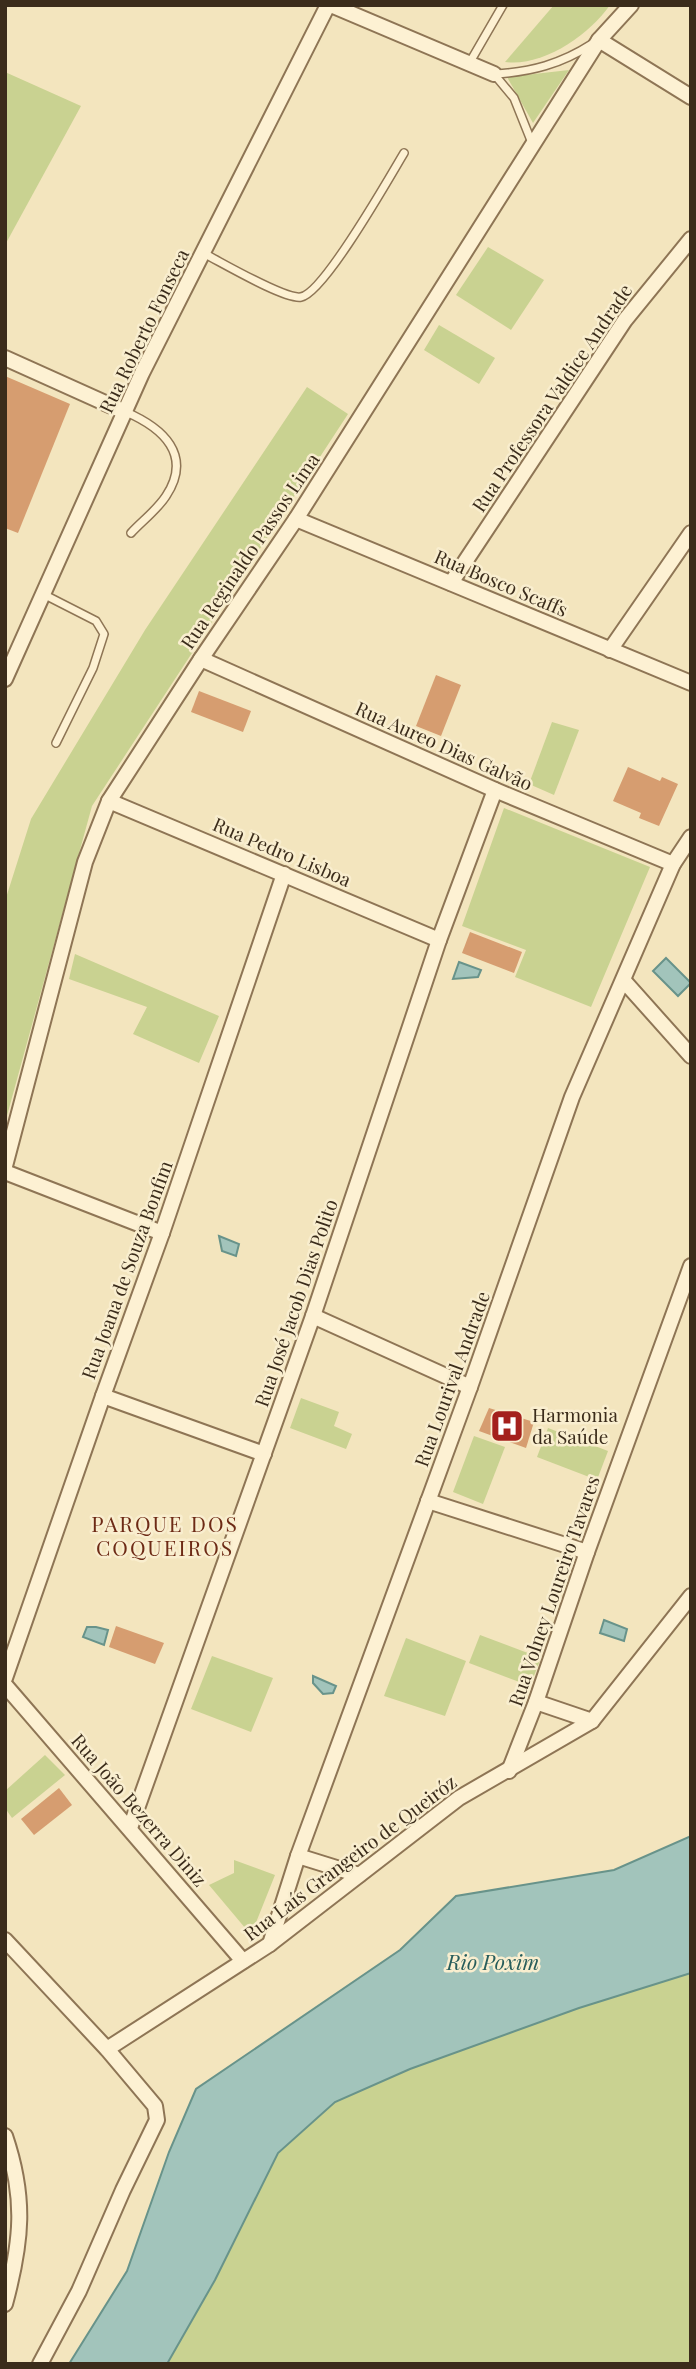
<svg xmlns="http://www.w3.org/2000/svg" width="696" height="2369" font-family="'Playfair Display',serif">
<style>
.green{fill:#c9d291}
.water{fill:#a2c4bb;stroke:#68938a;stroke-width:2}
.building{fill:#d69d70}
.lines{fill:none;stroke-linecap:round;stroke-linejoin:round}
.lane-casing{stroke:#8e7555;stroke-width:10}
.street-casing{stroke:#8e7555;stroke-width:18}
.lane{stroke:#fdf1d3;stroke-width:7}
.street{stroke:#fdf1d3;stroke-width:14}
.labels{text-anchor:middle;stroke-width:5;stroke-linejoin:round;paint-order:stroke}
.street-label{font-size:19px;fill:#3b2c1b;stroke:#f9eecf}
.poi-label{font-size:19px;fill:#3b2c1b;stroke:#f9eecf;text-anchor:start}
.neighbourhood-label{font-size:21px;letter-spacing:2px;fill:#6d2a15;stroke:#f9eecf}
.water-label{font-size:21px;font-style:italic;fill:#285d5b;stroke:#f9eecf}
</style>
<rect width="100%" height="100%" fill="#f3e5be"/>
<g class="green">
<path d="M554,5H610C589,35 543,67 505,62Z"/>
<polygon points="569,70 533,123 507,77"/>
<polygon points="5,72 81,106 5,245"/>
<polygon points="488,247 544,280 511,330 456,295"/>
<polygon points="439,325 495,358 479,384 424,350"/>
<polygon points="307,387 348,414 92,806 5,1123 5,901 31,819 145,630"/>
<polygon points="552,722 579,730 554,795 529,784"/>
<polygon points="504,808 650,867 591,1007 515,977 526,950 462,926"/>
<polygon points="75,954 219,1016 199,1063 133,1034 147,1007 69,979"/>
<polygon points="301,1398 339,1412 334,1426 352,1434 346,1449 290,1428"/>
<polygon points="548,1428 608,1451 597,1480 537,1457"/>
<polygon points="474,1436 505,1447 483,1504 453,1492"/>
<polygon points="480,1635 541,1658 530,1686 469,1663"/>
<polygon points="406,1638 466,1661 445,1716 384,1696"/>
<polygon points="212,1656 273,1678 251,1732 191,1709"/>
<polygon points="45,1755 65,1775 12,1818 5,1808 5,1791"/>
<polygon points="234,1860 275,1875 251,1935 209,1885 234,1873"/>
<polygon points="691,1973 691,2364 167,2364 215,2280 278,2153 335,2102 410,2069 579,2008"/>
</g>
<g class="water">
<polygon points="666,958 691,983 678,996 653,971"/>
<polygon points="459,962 481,970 478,977 453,979"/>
<polygon points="219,1236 239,1244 236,1256 222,1251"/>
<polygon points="604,1620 627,1629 624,1641 600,1633"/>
<polygon points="87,1627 96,1627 108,1630 104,1645 83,1637"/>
<polygon points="313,1676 336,1686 333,1693 323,1694 313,1683"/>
<polygon points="691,1836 691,1973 579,2008 410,2069 335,2102 278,2153 215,2280 167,2364 69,2364 127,2271 169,2152 196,2089 400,1950 456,1896 614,1870"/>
</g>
<g class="building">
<polygon points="5,376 70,404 18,533 5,528"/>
<polygon points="436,675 461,685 441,736 416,726"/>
<polygon points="199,691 251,711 243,732 191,712"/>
<polygon points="628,767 660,781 662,777 678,784 659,826 639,818 641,813 613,801"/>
<polygon points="470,932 522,952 514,973 462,953"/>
<polygon points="489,1408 534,1422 526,1448 479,1431"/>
<polygon points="116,1626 164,1643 155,1664 109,1647"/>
<polygon points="59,1788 72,1805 34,1835 21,1819"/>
</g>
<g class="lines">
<defs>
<g id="lane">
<polyline points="470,62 503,5"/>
<polyline points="494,74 514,98 532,143"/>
<path d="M495,74C531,72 561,64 592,44"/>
<path d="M203,253C221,262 285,300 301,297C324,293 389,178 404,153"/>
<path d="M126,412C163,428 193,455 166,496C157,510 142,521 131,533"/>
<polyline points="43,594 96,621 104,634 93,668 56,743"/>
</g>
<g id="street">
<polyline points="331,5 494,74"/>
<polyline points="599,40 691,97"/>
<polyline points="5,358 125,412"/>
<polyline points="296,519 691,683"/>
<polyline points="451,583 625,320 691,239"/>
<polyline points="610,650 691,533"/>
<polyline points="201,659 495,790 673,864"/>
<polyline points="5,679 142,373 328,5"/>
<polyline points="109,801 439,940"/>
<polyline points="624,981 691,1056"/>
<polyline points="5,1166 85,862 109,801 201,659 296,519 599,40 631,5"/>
<polyline points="5,1172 162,1233"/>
<polyline points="313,1316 470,1387"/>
<polyline points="103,1396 264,1454"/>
<polyline points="428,1501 587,1552"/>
<polyline points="5,1678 103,1396 162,1233 284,874"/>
<polyline points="5,1685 243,1961"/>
<polyline points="536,1702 592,1721"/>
<polyline points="509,1771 536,1702 587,1552 691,1266"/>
<polyline points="130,1828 313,1316 439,940 495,790"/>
<polyline points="298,1856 359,1875"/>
<polyline points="5,1940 107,2049 155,2106 157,2120 123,2190 79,2291 40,2364"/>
<polyline points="270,1944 298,1856 470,1387 572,1097 673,864 691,837"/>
<polyline points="107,2049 270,1944 459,1798 592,1721 691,1596"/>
<path d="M5,2136C26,2198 22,2241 5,2304"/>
</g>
</defs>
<use href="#lane" class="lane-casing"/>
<use href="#street" class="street-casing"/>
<use href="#lane" class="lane"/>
<use href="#street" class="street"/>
</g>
<defs>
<symbol id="hospital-square" viewBox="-11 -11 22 22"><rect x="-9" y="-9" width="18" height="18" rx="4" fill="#a4201d" stroke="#f9eecf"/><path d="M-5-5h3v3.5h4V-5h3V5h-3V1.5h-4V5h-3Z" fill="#fff"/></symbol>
</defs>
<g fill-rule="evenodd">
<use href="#hospital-square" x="488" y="1407" width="38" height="38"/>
</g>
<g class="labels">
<g class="street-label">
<text transform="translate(144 331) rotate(-64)" y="7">Rua Roberto Fonseca</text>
<text transform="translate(552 398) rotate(-56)" y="7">Rua Professora Valdice Andrade</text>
<text transform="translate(250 551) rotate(-56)" y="7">Rua Reginaldo Passos Lima</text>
<text transform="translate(501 583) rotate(23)" y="7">Rua Bosco Scaffs</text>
<text transform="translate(444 746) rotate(24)" y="7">Rua Aureo Dias Galvão</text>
<text transform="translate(282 852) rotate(23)" y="7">Rua Pedro Lisboa</text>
<text transform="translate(127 1270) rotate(-70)" y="7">Rua Joana de Souza Bonfim</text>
<text transform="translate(296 1303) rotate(-71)" y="7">Rua José Jacob Dias Polito</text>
<text transform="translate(452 1379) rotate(-70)" y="7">Rua Lourival Andrade</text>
<text transform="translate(554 1591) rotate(-71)" y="7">Rua Volney Loureiro Tavares</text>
<text transform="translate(139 1810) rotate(49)" y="7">Rua João Bezerra Diniz</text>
<text transform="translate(350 1858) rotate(-37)" y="7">Rua Laís Grangeiro de Queiróz</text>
</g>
<g class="poi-label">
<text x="532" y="1422">Harmonia<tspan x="532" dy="22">da Saúde</tspan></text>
</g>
<g class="neighbourhood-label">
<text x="165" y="1532">PARQUE DOS<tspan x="165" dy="24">COQUEIROS</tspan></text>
</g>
<g class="water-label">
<text x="493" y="1970">Rio Poxim</text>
</g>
</g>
<rect width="696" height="2369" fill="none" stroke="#3b2c1b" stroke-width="14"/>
</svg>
